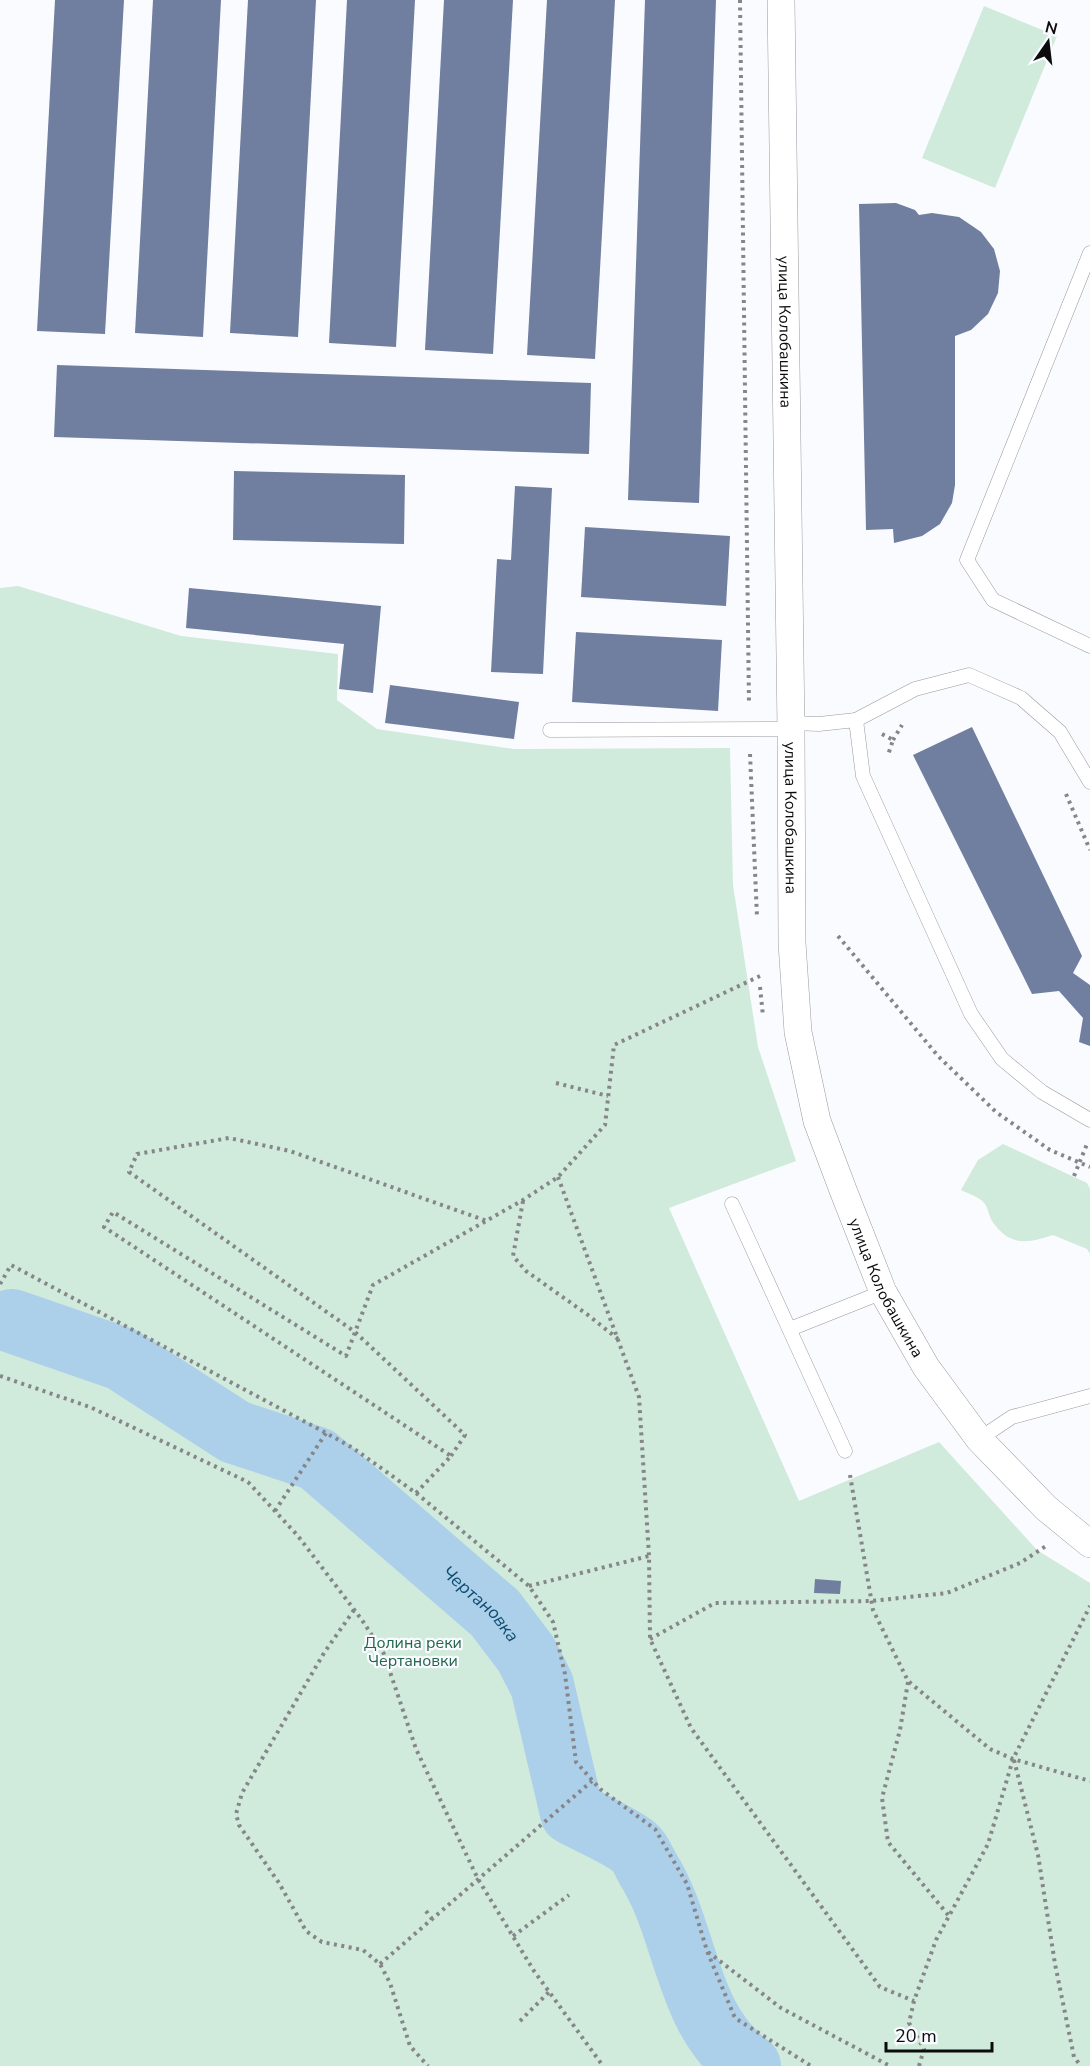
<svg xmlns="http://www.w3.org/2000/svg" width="1090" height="2066" font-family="'Nunito Sans',sans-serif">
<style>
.green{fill:#d0eadc}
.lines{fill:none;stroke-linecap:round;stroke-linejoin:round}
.river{stroke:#acd0ea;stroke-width:64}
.building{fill:#707e9f}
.lane-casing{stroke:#999a9d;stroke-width:15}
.street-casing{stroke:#999a9d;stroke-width:28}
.path{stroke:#868689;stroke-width:4;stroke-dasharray:3 4.5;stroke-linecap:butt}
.lane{stroke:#fff;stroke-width:14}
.street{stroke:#fff;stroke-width:27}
.labels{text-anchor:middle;stroke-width:4.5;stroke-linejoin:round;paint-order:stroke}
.street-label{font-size:16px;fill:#0c0c0e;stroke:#fafbff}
.park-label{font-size:16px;fill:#21664a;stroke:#fafbff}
.water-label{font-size:18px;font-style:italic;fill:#114d70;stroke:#fafbff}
</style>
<rect width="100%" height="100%" fill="#fafbff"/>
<g class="green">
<polygon points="984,6 1057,36 995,188 922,158"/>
<polygon points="18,586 181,636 338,654 337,700 377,729 514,749 730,748 733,885 758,1047 796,1161 669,1208 799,1501 939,1442 1037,1550 1090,1583 1090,2066 0,2066 0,588"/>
<path d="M1003,1144L1087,1183L1090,1189V1254L1087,1249L1053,1235C1026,1244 1009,1246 992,1221C989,1216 988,1208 985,1204C980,1197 967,1193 961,1190L978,1160Z"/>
</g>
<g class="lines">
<path class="river" id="s1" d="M12,1321L122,1359L235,1432L317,1459L495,1613L526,1654L542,1685L572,1813C589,1822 619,1835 633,1846C640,1851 644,1862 648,1869C688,1932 684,2018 749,2066"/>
</g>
<g class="building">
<polygon points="55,0 124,0 105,334 37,331"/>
<polygon points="153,0 221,0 203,337 135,333"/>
<polygon points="248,0 316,0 298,337 230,333"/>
<polygon points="347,0 415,0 396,347 329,343"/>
<polygon points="444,0 513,0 493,354 425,350"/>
<polygon points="547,0 615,0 595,359 527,355"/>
<polygon points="645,0 716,0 699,503 628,500"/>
<polygon points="896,203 915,210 919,215 932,213 959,217 981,232 994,249 1000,271 998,293 988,314 971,330 955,336 955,485 952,503 940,524 922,536 894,543 893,529 866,530 859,204"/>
<polygon points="57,365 591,383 589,454 54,437"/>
<polygon points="234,471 405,475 404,544 233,540"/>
<polygon points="515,486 552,488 543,674 491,672 497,559 511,560"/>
<polygon points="585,527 730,536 726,606 581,597"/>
<polygon points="189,588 381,606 373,693 339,689 344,644 186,628"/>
<polygon points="576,632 722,640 718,711 572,702"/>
<polygon points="390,685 519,702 514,739 385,723"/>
<polygon points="972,727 1082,956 1073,973 1090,985 1090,1046 1079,1042 1083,1018 1059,991 1032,994 913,755"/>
<polygon points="815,1579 841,1581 840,1594 814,1593"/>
</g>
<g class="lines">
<defs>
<g id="lane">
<polyline points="1090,253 967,560 993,600 1090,646"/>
<polyline points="856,720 915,689 969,675 1021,698 1060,732 1090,782"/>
<polyline points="791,723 819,724 856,720 863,776 971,1014 1002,1059 1042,1092 1090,1120"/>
<polyline points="550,730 791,729"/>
<polyline points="732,1204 845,1451"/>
<polyline points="790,1329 883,1292"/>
<polyline points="979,1439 1012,1417 1090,1396"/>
</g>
<g id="street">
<path id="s2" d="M781,0L791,729L792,943L798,1032L817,1121L843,1190L883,1292L926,1367L979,1439L1046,1508L1090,1544"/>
</g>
</defs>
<use href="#lane" class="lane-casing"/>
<use href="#street" class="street-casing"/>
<g class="path">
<polyline points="740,0 749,704"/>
<polyline points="882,734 893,740 888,755"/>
<polyline points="893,740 902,725"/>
<polyline points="750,754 757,917"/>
<polyline points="1066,794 1090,850"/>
<polyline points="838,936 938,1056 996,1112 1050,1150 1090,1167"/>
<polyline points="760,987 763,1016"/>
<polyline points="556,1083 608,1096"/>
<polyline points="1074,1176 1087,1144"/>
<polyline points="558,1177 639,1397 649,1556 650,1639 691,1728 880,1987 914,2001"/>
<polyline points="523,1201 513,1256 526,1271 588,1315 618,1339"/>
<polyline points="0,1284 11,1265 326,1433 353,1448 416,1493 529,1586 553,1622 565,1674 576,1762 600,1789 655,1829 687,1884 707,1951 735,2018 811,2066"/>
<polyline points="0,1376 90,1407 248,1482 298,1536 362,1620 384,1654 416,1749 478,1879 534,1971 603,2066"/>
<polyline points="451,1456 465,1435 355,1332 129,1172 137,1154 229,1138 290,1151 487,1221"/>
<polyline points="850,1475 873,1610 908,1681 990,1749 1013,1759 1090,1781"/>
<polyline points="416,1493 451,1456 104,1227 113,1212 346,1356 373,1285 523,1200 558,1177 605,1125 614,1045 760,976"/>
<polyline points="275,1511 326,1433"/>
<polyline points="529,1586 649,1556"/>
<polyline points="354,1610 324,1653 242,1793 236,1814 239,1825 279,1883 306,1931 322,1942 363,1950 380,1964 390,1983 410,2046 428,2066"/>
<polyline points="650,1639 715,1603 871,1601 947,1593 1020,1563 1046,1546"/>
<polyline points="908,1682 900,1730 882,1798 888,1842 949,1916"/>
<polyline points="1014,1760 1038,1855 1055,1964 1074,2057 1081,2066"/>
<polyline points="426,1911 432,1919"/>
<polyline points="513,1936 569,1895"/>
<polyline points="708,1952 781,2008 890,2066"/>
<polyline points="380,1964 592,1781"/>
<polyline points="520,2021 549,1992"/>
<polyline points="919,2066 924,2049 909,2023 914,2001 936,1940 988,1844 1013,1759 1090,1606"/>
</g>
<use href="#lane" class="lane"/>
<use href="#street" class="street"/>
</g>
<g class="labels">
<g class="street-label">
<text dy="6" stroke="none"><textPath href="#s2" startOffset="332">улица Колобашкина</textPath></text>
<text dy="6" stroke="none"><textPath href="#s2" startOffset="818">улица Колобашкина</textPath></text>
<text dy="6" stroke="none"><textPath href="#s2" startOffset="1304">улица Колобашкина</textPath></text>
</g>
<g class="park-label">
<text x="413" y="1648">Долина реки<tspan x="413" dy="18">Чертановки</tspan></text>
</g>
<g class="water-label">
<text dy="6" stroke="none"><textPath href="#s1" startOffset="556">Чертановка</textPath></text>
</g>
</g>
<g transform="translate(1048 42) rotate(14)" stroke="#fafbff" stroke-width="4.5" paint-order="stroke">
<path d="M0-4.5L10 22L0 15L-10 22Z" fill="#0c0c0e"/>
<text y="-9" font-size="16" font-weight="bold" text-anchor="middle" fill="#0c0c0e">N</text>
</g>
<path d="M886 2042v9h106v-9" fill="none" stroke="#0c0c0e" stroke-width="3"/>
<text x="895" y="2042" font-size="18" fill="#0c0c0e" stroke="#fafbff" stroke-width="4.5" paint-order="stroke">20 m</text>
</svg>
